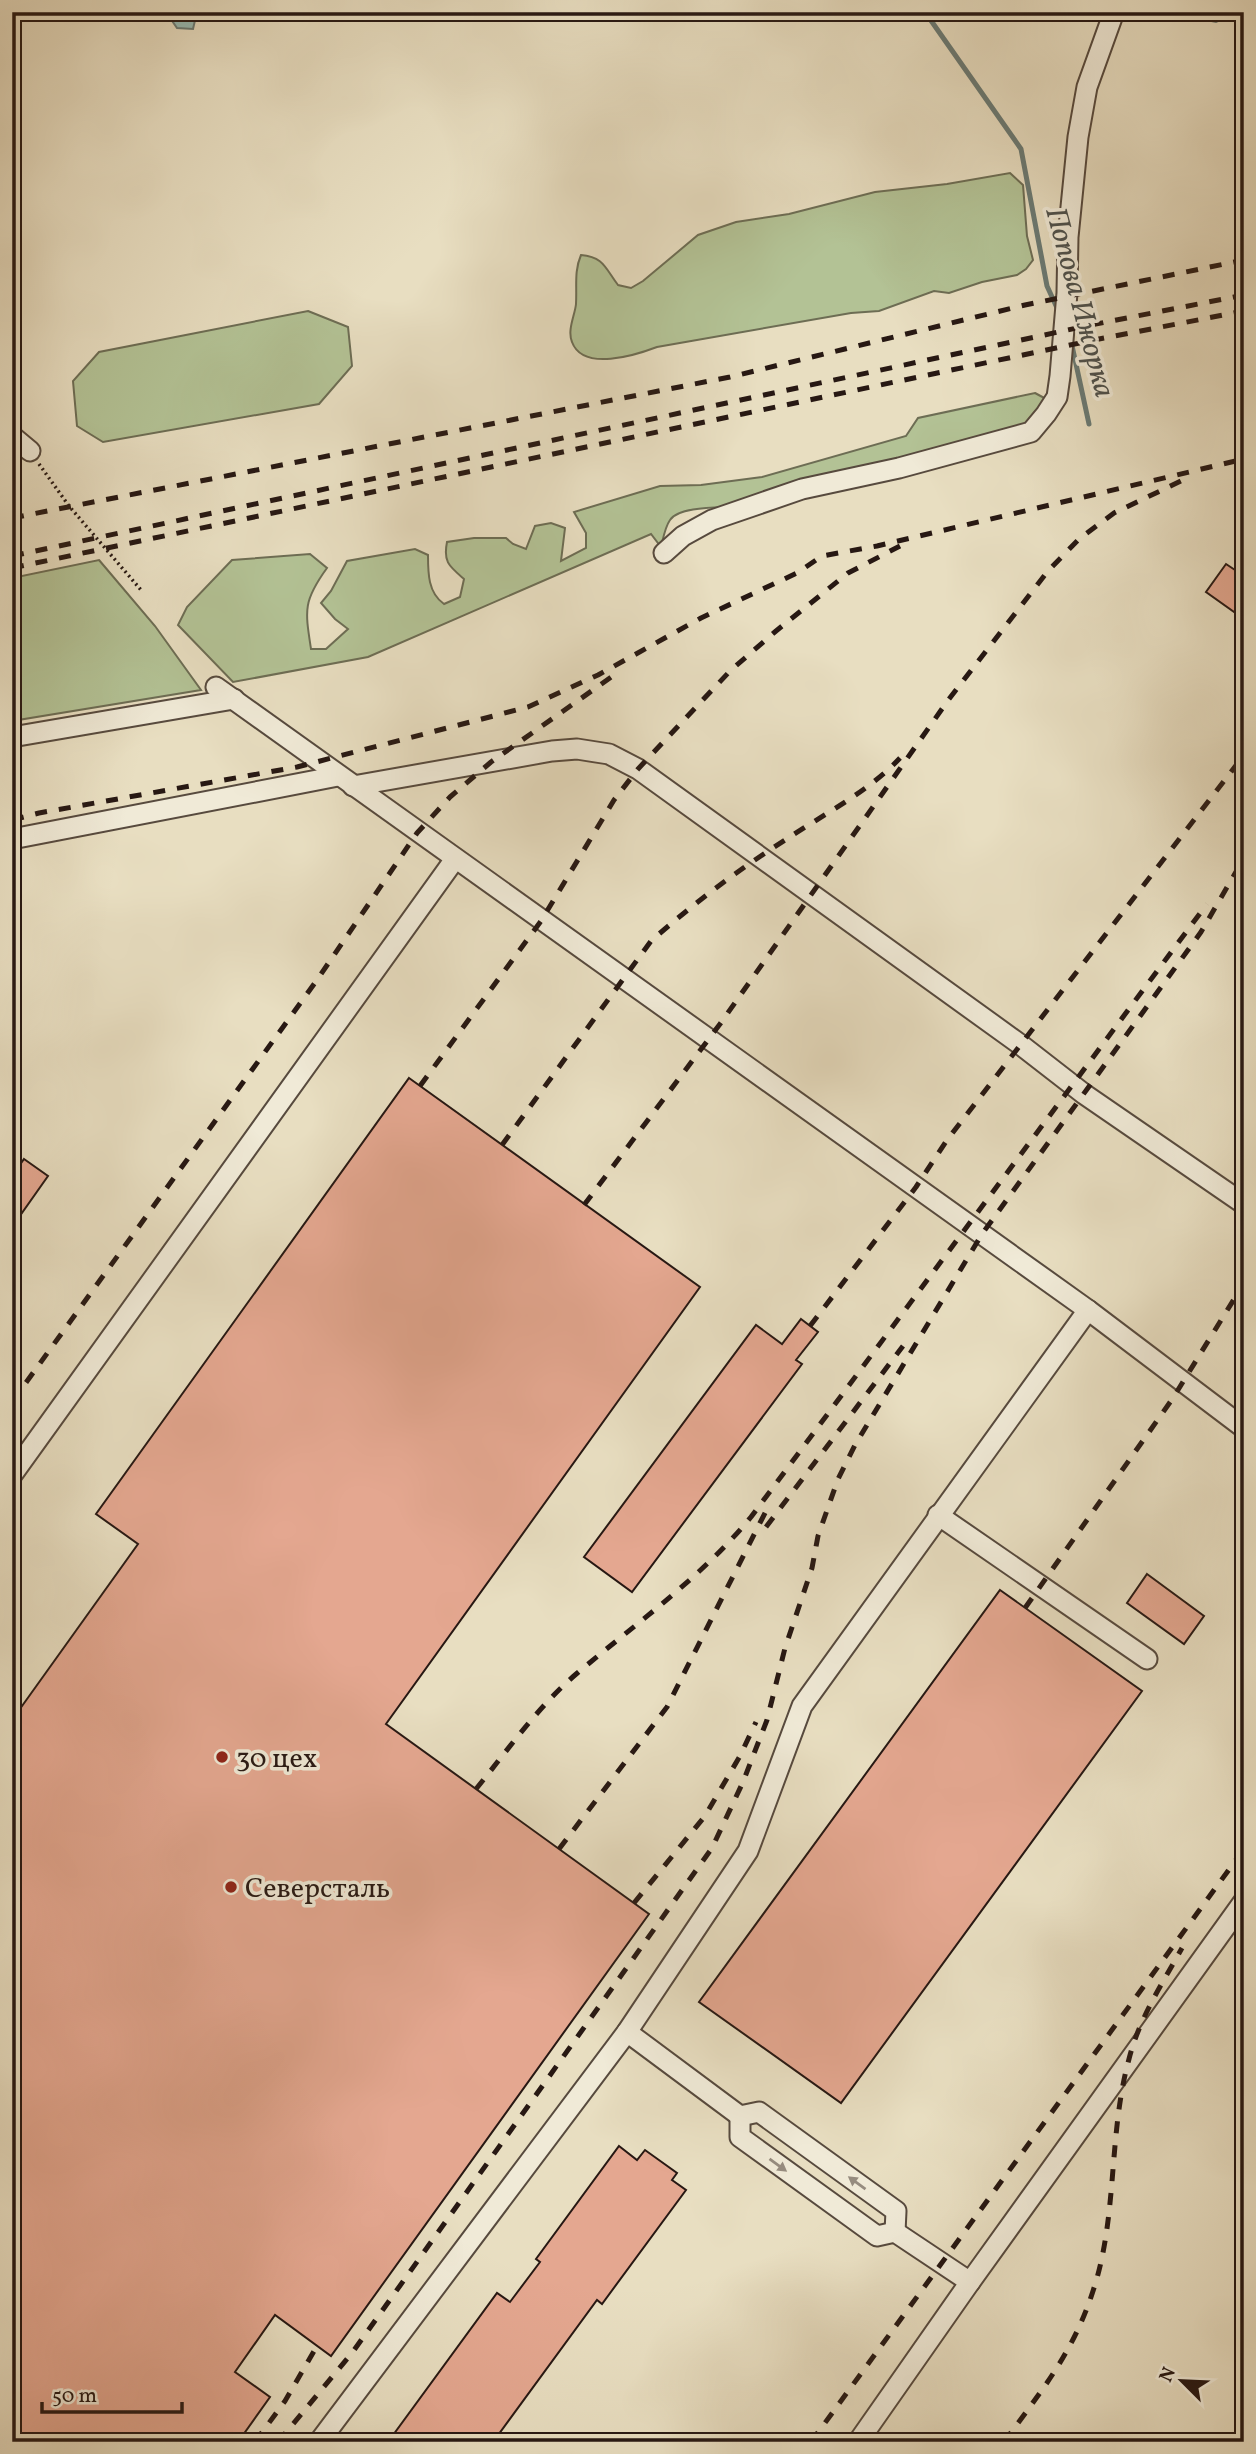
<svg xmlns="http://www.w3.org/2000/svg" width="1256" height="2454" font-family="Vollkorn,serif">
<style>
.green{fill:#b3c295;stroke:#6d6d54;stroke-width:2}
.water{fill:#97bcb5;stroke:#6a7a74;stroke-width:2}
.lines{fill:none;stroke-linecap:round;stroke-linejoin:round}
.stream{stroke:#6a7a74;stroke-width:5}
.building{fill:#e4a790;stroke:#271813;stroke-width:2}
.minor-casing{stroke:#574a3e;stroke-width:23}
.path{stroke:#271813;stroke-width:3.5;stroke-dasharray:2 3.5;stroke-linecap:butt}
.minor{stroke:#f0ead7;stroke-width:19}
.rail{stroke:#271813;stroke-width:5;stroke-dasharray:12 12;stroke-linecap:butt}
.oneway{fill:#968c7f}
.poi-dot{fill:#8f2418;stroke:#f0ead7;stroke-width:2.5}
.labels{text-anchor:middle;stroke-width:7;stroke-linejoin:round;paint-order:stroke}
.poi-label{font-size:28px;fill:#271813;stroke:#f0ead7;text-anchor:start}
.water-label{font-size:30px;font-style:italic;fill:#4e514c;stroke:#f0ead7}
</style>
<rect width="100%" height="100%" fill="#e8dec1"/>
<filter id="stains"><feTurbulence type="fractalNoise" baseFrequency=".00286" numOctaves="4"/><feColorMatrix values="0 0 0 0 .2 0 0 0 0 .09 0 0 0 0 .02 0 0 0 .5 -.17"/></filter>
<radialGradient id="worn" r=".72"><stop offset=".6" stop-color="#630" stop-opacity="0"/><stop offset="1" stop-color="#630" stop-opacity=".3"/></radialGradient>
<g class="green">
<path d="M1010,173L1023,185L1027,236L1033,260L1026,269L1017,275L982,282L949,293L934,291L879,311L851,313L657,347C636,355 583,372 572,342C567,330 575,315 576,304C577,286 574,271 581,255C604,257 605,268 618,285L631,288L643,281L698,235L736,222L789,214L875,192L947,184Z"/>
<polygon points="308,311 348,327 352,366 319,404 103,442 77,426 73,381 99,352"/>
<path d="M1035,393L1048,400L1034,423L735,507C719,508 679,506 670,520C665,527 663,539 661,547L651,534L368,657L233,682L178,625L187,607L232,560L310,554L327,568C303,601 305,610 311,649H326L348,629L335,619L321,603L331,591L347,561L415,549L428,555C428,573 428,593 444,604L460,597L464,579C449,566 443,562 447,542L474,538H506L513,544L526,549L535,526L551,523L565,528L561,561L586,548V533L574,512L660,486L701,485L762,477L906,436L918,418Z"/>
<polygon points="99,560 155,626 201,690 12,721 12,578"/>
</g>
<g class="water">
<polygon points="166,12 197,12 193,29 177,28"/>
<polygon points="1188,12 1244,12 1244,21 1234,14 1216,22 1187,16"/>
</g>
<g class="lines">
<g class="stream">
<polyline points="925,12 1021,149 1047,286 1058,310"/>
<polyline points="1071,341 1089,424"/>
</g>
</g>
<g class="building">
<polygon points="1226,564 1244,576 1244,619 1206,592"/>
<polygon points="409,1078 700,1287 386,1724 649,1914 331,2356 275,2315 235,2372 270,2397 238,2442 12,2442 12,1720 138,1544 96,1514"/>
<polygon points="24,1159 48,1176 12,1227 12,1176"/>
<polygon points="801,1319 818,1332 796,1360 802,1364 632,1592 584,1557 756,1325 782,1344"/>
<polygon points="1147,1574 1204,1616 1184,1644 1127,1603"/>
<polygon points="1000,1590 1142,1691 841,2103 699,2002"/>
<polygon points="619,2146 637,2160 645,2150 677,2173 672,2180 686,2190 602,2304 597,2300 493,2442 388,2442 497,2293 510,2302 540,2262 536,2259"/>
</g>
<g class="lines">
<defs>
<g id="minor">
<polyline points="12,436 30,451"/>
<polyline points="664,553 683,536 712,520 802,489 899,468 1031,432 1046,414 1057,397 1060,376 1067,293 1068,237 1078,137 1087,87 1114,12"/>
<polyline points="216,687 1088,1310 1244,1428"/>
<polyline points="12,737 234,699"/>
<polyline points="353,786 552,751 577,749 609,754 638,769 1021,1045 1084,1094 1244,1204"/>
<polyline points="12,839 338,776"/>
<polyline points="12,1475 455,859"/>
<polyline points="938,1515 1147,1659"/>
<polyline points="627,2032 740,2116 759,2112 896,2211 895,2232"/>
<polyline points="740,2116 740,2137 877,2236 895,2232 970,2282"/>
<polyline points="319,2442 627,2032 748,1851 802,1706 1088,1310"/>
<polyline points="858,2442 970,2282 1244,1901"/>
</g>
</defs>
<use href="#minor" class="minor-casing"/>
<polyline class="path" points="39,464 69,506 141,590"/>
<use href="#minor" class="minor"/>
<g class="rail">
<polyline points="12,518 730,377 1025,305 1244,260"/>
<polyline points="12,556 1091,325 1244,295"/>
<polyline points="12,568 1094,340 1244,311"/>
<polyline points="12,820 39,813 297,767 528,707 598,675 701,618 797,573 822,556 877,546 1244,459"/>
<polyline points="420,1086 541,921 614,800 638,769 730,671 776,631 848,573 900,546"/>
<path d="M502,1145L651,941C693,904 738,870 785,840C824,814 868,792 900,758"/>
<polyline points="584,1205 720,1024 949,699 1048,571 1079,539 1114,513 1185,479"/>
<polyline points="810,1326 916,1187 947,1140 1244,755"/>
<polyline points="12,1402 317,980 417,833 450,797 491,762 617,673"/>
<polyline points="766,1527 903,1346"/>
<polyline points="1025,1608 1173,1398 1244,1283"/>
<path d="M476,1789C507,1751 537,1708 575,1675C635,1624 700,1579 751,1517L1207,904"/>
<polyline points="559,1849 667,1707 768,1507"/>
<polyline points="634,1903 705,1816 740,1756 756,1722"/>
<polyline points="255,2442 285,2401 317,2346"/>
<polyline points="278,2442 352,2353 712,1848 743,1782 767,1720 785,1648 812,1568 818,1536 838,1479 855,1445 982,1234 1201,932 1244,858"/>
<polyline points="811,2442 1244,1849"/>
<path d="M1004,2442C1042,2390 1073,2353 1093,2291C1118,2216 1108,2135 1129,2059C1139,2019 1162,1984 1182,1948"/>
</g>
</g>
<defs><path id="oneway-solid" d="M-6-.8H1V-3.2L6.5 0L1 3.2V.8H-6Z" transform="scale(1.75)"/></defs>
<g class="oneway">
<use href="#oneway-solid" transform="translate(778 2165) rotate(36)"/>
<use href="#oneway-solid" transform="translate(857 2183) rotate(-144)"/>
</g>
<g class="poi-dot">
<circle cx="222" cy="1757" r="7"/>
<circle cx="231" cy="1887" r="7"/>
</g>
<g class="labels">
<g class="poi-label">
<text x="236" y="1767">30 цех</text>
<text x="245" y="1897">Северсталь</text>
</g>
<g class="water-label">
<text transform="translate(1081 302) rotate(75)" y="10">Попова Ижорка</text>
</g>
</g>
<rect width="1256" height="2454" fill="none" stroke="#e8dec1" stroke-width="42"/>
<rect x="14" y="14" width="1228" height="2426" fill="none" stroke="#271813" stroke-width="3.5"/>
<rect x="21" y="21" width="1214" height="2412" fill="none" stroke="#271813" stroke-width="2"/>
<g transform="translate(1182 2381) rotate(294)" stroke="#f0ead7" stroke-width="5" paint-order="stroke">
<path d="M0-5L12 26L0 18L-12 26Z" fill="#271813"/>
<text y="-10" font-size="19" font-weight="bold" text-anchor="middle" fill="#271813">N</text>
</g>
<path d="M42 2402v10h140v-10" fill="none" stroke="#271813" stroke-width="3.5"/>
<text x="52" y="2402" font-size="21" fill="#271813" stroke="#f0ead7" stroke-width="5" paint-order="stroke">50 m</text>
<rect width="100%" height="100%" filter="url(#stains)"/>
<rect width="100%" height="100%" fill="url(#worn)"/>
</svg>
